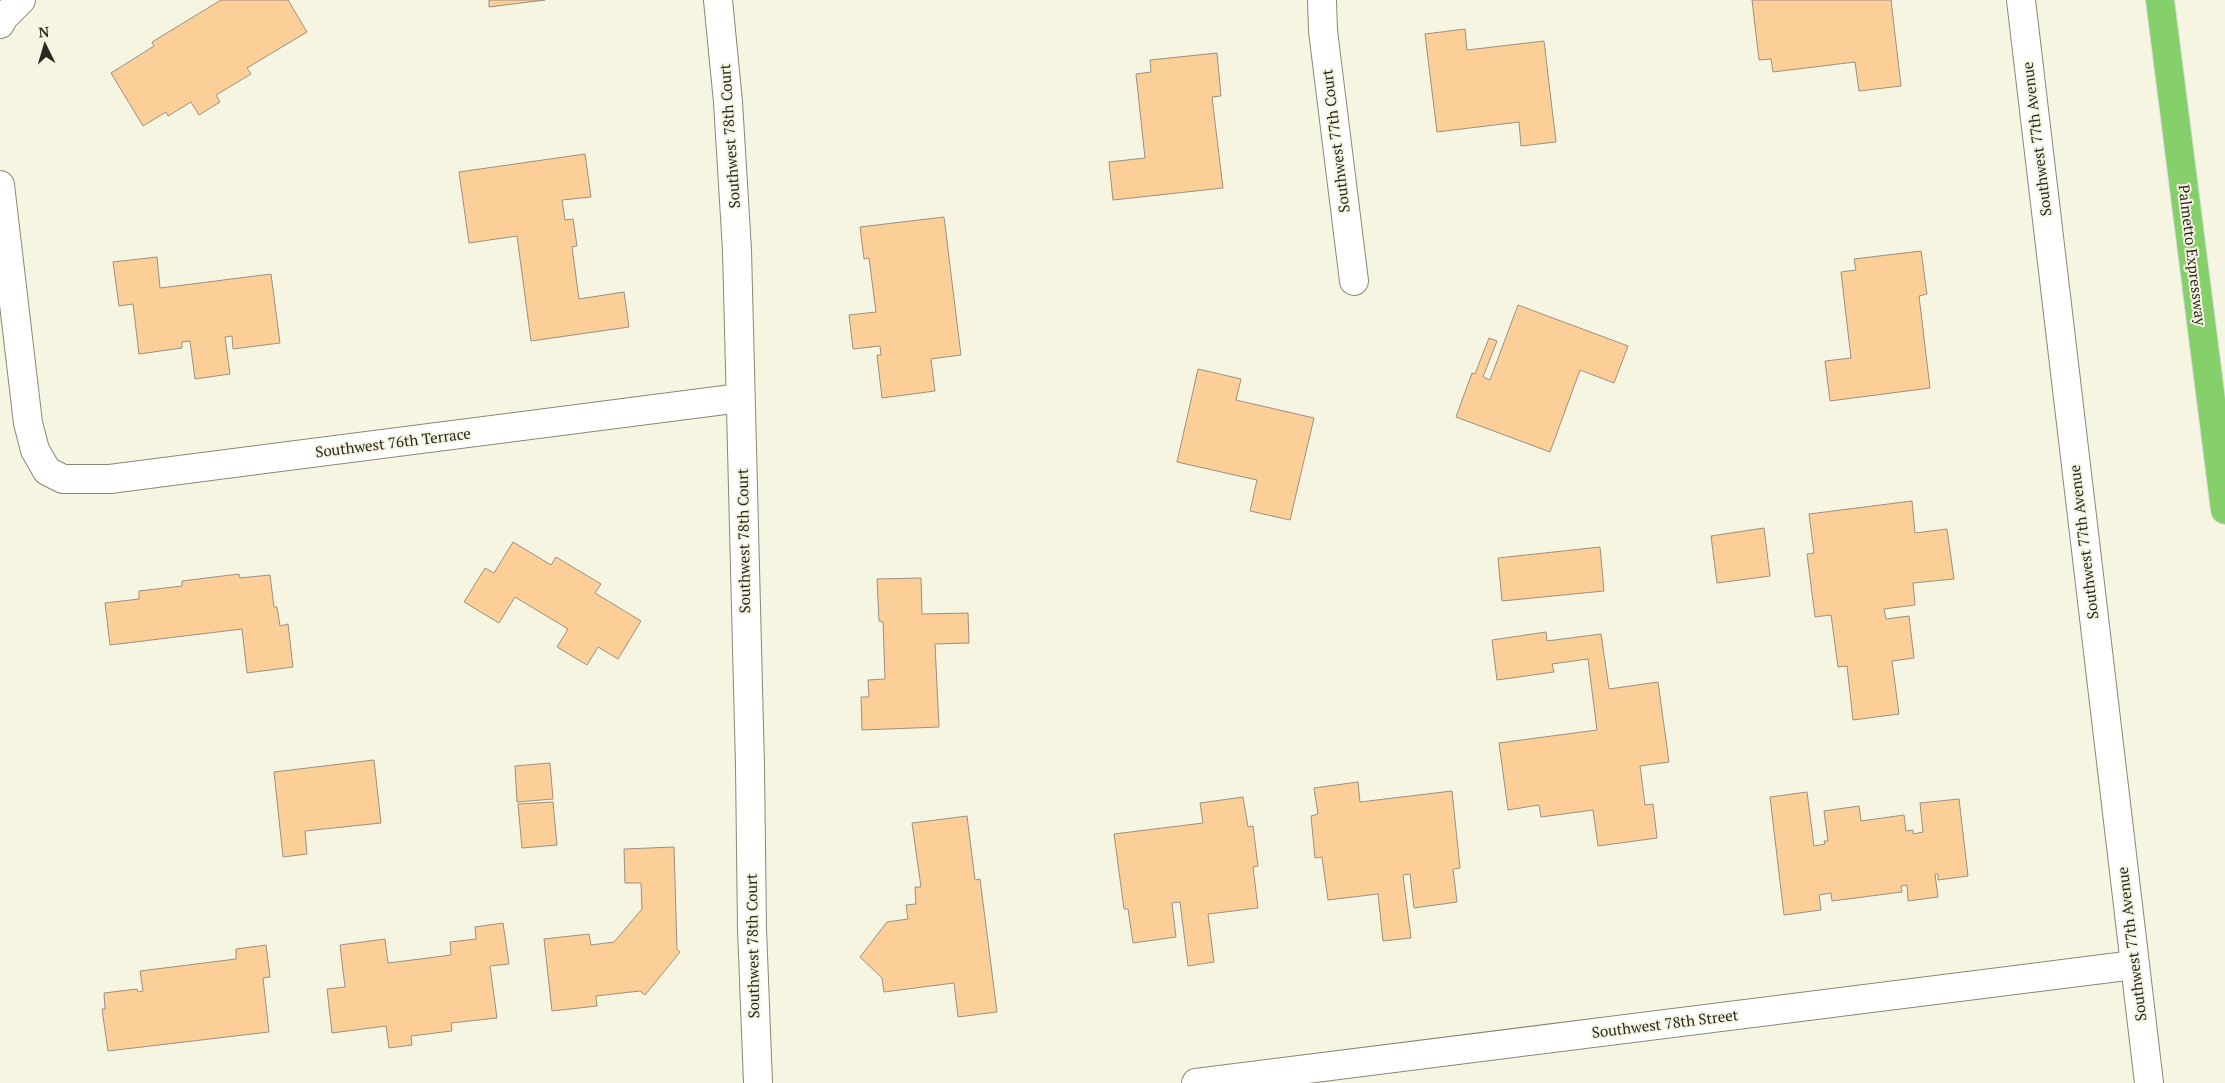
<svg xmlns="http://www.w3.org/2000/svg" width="2225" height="1083" font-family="'PT Serif',serif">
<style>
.building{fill:#fcce98;stroke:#9d9082}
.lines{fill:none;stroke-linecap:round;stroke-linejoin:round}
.minor-casing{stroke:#898876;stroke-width:30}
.tertiary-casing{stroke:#898876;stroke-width:30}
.motorway-casing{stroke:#dddcdb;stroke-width:30}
.minor{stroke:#fff;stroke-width:28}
.tertiary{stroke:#fff;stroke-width:28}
.motorway{stroke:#85d06b;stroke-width:28}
.labels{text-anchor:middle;stroke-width:4;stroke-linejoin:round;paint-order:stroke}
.street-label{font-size:15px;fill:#282720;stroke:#f6f5e2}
</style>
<rect width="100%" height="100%" fill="#f6f5e2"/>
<g class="building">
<polygon points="221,0 288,0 307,32 247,68 251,74 216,95 220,102 199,115 191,102 168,116 166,112 143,126 111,73 154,46 152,42"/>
<polygon points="489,0 545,0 489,7"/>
<polygon points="1752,0 1891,0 1901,86 1859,91 1855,62 1773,72 1771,59 1759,60"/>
<polygon points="1465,29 1467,50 1544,41 1556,142 1521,146 1519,122 1437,132 1425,34"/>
<polygon points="1217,53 1221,96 1212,97 1223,188 1113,200 1109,162 1145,158 1136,74 1151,72 1150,60"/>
<polygon points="585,154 591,197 562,200 565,220 573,219 577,246 572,247 579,299 624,292 629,327 531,341 517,236 469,243 459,172"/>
<polygon points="944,217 961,355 931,359 935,391 882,398 877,355 881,355 880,346 853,349 849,315 876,312 869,258 864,259 860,227"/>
<polygon points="1921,251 1927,294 1919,296 1930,388 1830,401 1825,361 1851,358 1841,272 1856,270 1854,259"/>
<polygon points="157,257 160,288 271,274 280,343 233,349 232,336 225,337 230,374 195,379 190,341 182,342 182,348 139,354 133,304 119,306 113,262"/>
<polygon points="1518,305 1628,346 1614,383 1580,370 1550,452 1456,417 1472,373 1475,374 1489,338 1497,341 1483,377 1490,380"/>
<polygon points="1198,369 1241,379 1236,400 1314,418 1290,520 1250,511 1257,480 1177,462"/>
<polygon points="1912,501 1915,533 1947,529 1954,579 1913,583 1915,605 1884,609 1886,619 1909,616 1914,658 1892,661 1899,714 1853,720 1847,666 1838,667 1831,615 1815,617 1807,554 1814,553 1809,514"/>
<polygon points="1764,528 1770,576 1717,583 1711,536"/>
<polygon points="513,542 551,565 556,557 601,584 595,593 641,621 618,659 598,647 587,665 557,647 568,629 515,597 499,623 464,602 485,568 494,573"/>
<polygon points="1600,547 1604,591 1502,601 1498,558"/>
<polygon points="239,574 240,578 270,575 274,607 277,607 280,626 288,624 293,667 247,673 242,629 110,645 105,603 139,599 139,591 182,586 182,581"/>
<polygon points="921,578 922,614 968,613 969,643 935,644 939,727 862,730 861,697 869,697 868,680 885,679 883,622 879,621 877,579"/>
<polygon points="1546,632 1547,641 1601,634 1609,689 1658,682 1669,762 1640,766 1645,805 1653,804 1657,838 1598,846 1593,810 1541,817 1539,805 1508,810 1499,743 1597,730 1588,659 1552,664 1554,672 1497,680 1492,640"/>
<polygon points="374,760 381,823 305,831 307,854 283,857 274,772"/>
<polygon points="550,763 553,799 517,802 515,766"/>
<polygon points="1358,782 1360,802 1452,791 1460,868 1453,869 1457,902 1414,908 1410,874 1403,875 1411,938 1383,941 1378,894 1328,900 1322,857 1315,858 1311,816 1318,814 1314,788"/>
<polygon points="1807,792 1814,846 1825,844 1824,841 1828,841 1824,811 1859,806 1861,821 1904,815 1906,831 1913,830 1913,834 1923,832 1920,803 1959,799 1968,876 1938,880 1938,874 1935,874 1938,897 1908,901 1907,885 1901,886 1902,892 1832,901 1831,893 1819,895 1821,910 1784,915 1770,797"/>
<polygon points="1243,797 1248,827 1253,826 1258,866 1253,867 1258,908 1208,914 1214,962 1188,966 1180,902 1172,903 1176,937 1133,943 1128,909 1124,909 1114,834 1203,823 1200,803"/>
<polygon points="553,802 557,845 522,848 518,804"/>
<polygon points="967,816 975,880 980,879 997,1012 958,1017 954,983 884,992 882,978 860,957 887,922 908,919 906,905 916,904 915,887 921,887 912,823"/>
<polygon points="674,847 677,949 680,952 645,995 640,991 596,996 597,1006 552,1011 544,939 589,934 591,945 614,942 642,909 641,883 625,883 624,849"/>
<polygon points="503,923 509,964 490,966 497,1018 451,1023 452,1031 411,1036 412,1045 389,1048 386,1026 332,1033 327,989 345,987 340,945 385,939 388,963 428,958 451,955 450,942 476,939 475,927"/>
<polygon points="266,945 270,977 263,978 269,1032 108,1051 102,1009 105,1009 104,993 137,989 138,992 143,991 140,971 236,959 236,949"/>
</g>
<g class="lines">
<defs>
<g id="minor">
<polyline points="718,0 728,102 737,250 750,766 752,929 758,1083"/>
<polyline points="1322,0 1323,31 1354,281"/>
<polyline points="0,24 4,17 21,0"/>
<polyline points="0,185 28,423 35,450 47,471 63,479 110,479 740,398"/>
<polyline points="1196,1083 2134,965"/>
</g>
<polyline id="tertiary" points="2021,0 2149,1083"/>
<polyline id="motorway" points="2160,0 2225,510"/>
</defs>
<use href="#minor" class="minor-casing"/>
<use href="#tertiary" class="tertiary-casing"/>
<use href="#motorway" class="motorway-casing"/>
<use href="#minor" class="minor"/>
<use href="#tertiary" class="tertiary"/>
<use href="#motorway" class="motorway"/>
</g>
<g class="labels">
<g class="street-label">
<text transform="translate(730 136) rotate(-94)" y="5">Southwest 78th Court</text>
<text transform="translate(2037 139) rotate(-97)" y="5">Southwest 77th Avenue</text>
<text transform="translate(1336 141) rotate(-97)" y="5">Southwest 77th Court</text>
<text transform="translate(2192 255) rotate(83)" y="5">Palmetto Expressway</text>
<text transform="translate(393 443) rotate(-7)" y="5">Southwest 76th Terrace</text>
<text transform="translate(744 541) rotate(-91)" y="5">Southwest 78th Court</text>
<text transform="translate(2084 542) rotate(-97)" y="5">Southwest 77th Avenue</text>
<text transform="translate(2132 944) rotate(-97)" y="5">Southwest 77th Avenue</text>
<text transform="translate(753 946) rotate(-91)" y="5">Southwest 78th Court</text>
<text transform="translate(1665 1024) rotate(-7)" y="5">Southwest 78th Street</text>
</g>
</g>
<g transform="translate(45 45) rotate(355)" stroke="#f6f5e2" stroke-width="4" paint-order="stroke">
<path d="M0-4L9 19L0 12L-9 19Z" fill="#282720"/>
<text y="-8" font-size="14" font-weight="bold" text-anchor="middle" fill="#282720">N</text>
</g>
</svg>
